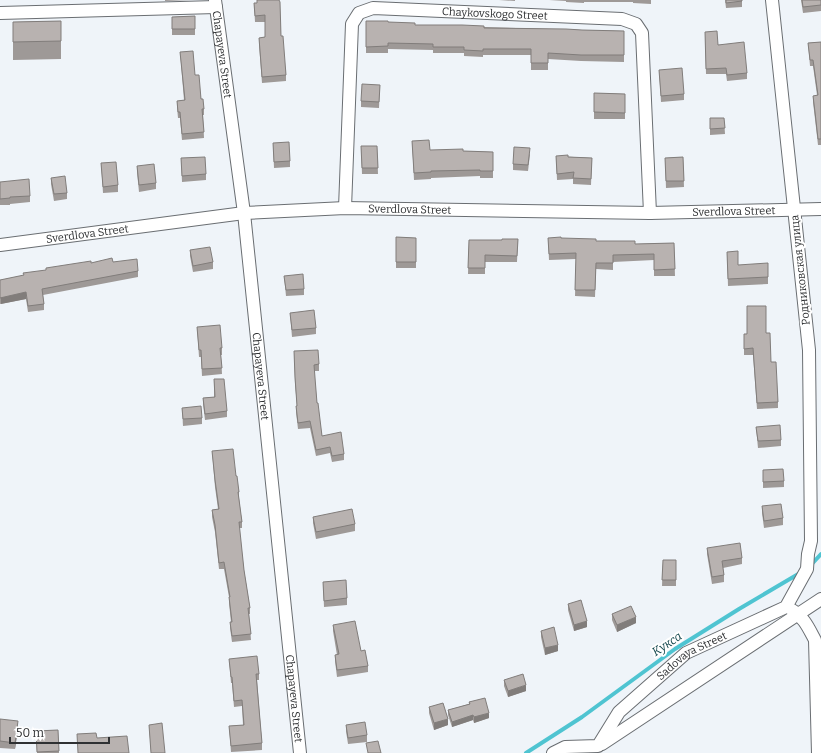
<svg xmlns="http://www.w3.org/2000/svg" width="821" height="753" font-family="Bitter,serif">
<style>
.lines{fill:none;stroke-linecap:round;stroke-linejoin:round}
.stream{stroke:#4fc4d1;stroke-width:4}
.minor-casing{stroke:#6a6e72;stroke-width:14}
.minor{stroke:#fff;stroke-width:12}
.wall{fill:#9e9997}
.shaded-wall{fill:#817d7b}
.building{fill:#b8b2b0;stroke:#817d7b}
.labels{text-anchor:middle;stroke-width:4;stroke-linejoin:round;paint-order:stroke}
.street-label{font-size:11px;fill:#2f3133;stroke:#fff}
.water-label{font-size:12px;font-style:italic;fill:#11454b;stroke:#fff}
</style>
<rect width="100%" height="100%" fill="#eff4f9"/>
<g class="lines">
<g class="stream">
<polyline points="810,566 821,554"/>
<polyline points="526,753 582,717 675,649 739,609 800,573"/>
</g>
<defs>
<g id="minor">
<path id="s1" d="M215,0L244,213L300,753"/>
<polyline points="0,13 216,7"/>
<path id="s2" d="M345,208L352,24L359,13L373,8L622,19L636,24L642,33L650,213"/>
<path id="s3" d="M0,245L244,213L345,208L650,213L821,209"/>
<path d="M792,610C804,617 809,629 815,640L818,753"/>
<polyline points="602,744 821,599"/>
<path id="s4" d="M553,753L565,747L598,746L619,712L686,653L786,607L807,569L808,554L811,541L809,350L772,0"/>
</g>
</defs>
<use href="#minor" class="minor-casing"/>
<use href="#minor" class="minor"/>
</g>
<g class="wall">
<polygon points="165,0 191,0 165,1"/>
<polygon points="257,0 279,0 281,36 286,75 286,81 262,83 259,44 259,38 265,37 265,22 255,22 254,3 257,3"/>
<polygon points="499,0 515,0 515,1"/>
<polygon points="549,0 651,0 651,4 633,3 633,2 584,2 584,3 566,2 566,1"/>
<polygon points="725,0 742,0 742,7 726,8"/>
<polygon points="801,0 821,0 821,11 803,13"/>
<polygon points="195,16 195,35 172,35 172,17"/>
<polygon points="61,21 61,59 13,60 13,22"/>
<polygon points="366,21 388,22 415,25 582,30 624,31 624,62 581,61 548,59 548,70 531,70 531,55 483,55 483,57 464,56 464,53 433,53 433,50 388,49 388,53 366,53"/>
<polygon points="705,32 747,73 747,79 727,81 726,74 706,74"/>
<polygon points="821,42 821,145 818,145 815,119 813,102 813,96 817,95 813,66 810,66 808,43"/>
<polygon points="180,52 195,75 204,109 204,115 203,115 204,138 182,140 180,118 178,118 177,107 177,101 184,100"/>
<polygon points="659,70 684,94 684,100 661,102"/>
<polygon points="380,85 379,108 361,107 361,101"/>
<polygon points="594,93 625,94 625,119 594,119"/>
<polygon points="710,118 724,118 725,134 710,135"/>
<polygon points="412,141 430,150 463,151 493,152 493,178 480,178 480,176 431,178 431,179 414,180"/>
<polygon points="273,143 290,161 290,167 274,168"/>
<polygon points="361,146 377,146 378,174 362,174"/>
<polygon points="530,154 528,171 513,170 513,164"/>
<polygon points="556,156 592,158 591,185 573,184 573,179 557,180"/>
<polygon points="683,157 684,187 666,188 665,158"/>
<polygon points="181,158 206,174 206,180 182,182"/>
<polygon points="101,163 118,185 118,192 103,193"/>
<polygon points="137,166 156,183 156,189 139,192 137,172"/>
<polygon points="51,178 67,193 67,199 54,201 51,184"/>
<polygon points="0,182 30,196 30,202 10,204 10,205 0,205"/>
<polygon points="396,237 416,238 416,268 396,268"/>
<polygon points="548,238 596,241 635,244 674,243 675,276 654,276 654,260 613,262 613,270 596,269 595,297 575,296 576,259 549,260"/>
<polygon points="518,239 517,262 485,262 485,274 468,274 469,240 502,240"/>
<polygon points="190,250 213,262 213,269 193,272 190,256"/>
<polygon points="727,252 738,265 768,277 768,284 728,286"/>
<polygon points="113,262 138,271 138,277 43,295 44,304 44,310 28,312 26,299 0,304 0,280 91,263"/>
<polygon points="284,276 304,289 304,295 286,296"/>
<polygon points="290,313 316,328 316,334 292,337"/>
<polygon points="197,327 222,348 222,355 221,355 222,374 202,376 201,357 199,357"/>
<polygon points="766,333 778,402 778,408 757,409 753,355 744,355 744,334"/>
<polygon points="294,351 319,364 319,371 314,371 317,403 322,436 344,454 344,460 332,462 330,453 316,456 310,428 298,429 296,412 296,406 297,406 295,384"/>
<polygon points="214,379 227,411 227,417 205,420 203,404 203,398 214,397"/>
<polygon points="182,408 202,418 202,424 183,426"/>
<polygon points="756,427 781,440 781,446 758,448"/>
<polygon points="212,451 236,476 239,492 239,498 242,522 242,528 239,528 244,570 250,608 250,614 249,614 251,640 232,642 230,628 230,622 231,622 229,603 229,597 224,569 219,569 215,532 212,517 212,510 218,509 215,487"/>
<polygon points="763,470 784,481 784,487 763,488"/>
<polygon points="762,506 783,518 783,525 764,528 762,513"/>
<polygon points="313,517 355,524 355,531 316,539 313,523"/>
<polygon points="707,548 742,558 742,564 723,568 724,575 724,582 712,584 707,554"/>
<polygon points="663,560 676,560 676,586 662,586"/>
<polygon points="323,582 347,598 347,605 324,607"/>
<polygon points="568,604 587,627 574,631 568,610"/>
<polygon points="612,614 636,623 617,632 612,620"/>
<polygon points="333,625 361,651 368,666 368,672 337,677 335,661 335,655 337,655 333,631"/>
<polygon points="541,631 558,651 545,655 541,637"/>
<polygon points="229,659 259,674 259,680 257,680 262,743 262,750 231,752 229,726 243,725 242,706 234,707 232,683 231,683"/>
<polygon points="504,680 526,691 508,697 504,686"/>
<polygon points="469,702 489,718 474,723 473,720 452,727 448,715 448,710 469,704"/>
<polygon points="429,707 448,725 434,730 429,713"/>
<polygon points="0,719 18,728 15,749 0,748"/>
<polygon points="149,725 165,753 151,753"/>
<polygon points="346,725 367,735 367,742 348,744 346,731"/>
<polygon points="58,730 59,753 37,753 36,731"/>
</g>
<g class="shaded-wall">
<polygon points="26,292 26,299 1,304 1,297"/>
<polygon points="636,617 636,623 617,632 617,625"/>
<polygon points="587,621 587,627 574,631 574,625"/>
<polygon points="558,645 558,651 545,655 545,648"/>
<polygon points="526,685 526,691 508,697 508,691"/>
<polygon points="489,713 489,718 474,723 474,717"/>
<polygon points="473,715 473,720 452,727 452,722"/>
<polygon points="448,719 448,725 434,730 434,723"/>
<polygon points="18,721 18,728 15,749 15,743"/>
</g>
<g class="building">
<polygon points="257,0 279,0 280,2 281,36 283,36 286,75 262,77 259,38 265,37 265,15 255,16 254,3 257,3"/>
<polygon points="726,0 742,0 742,1 726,3"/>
<polygon points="802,0 821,0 821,5 803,7"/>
<polygon points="195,16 195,29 172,29 172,17"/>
<polygon points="61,21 61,41 13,42 13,22"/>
<polygon points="366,21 388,21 388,22 415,23 415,25 462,25 484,26 484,28 566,29 582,30 624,31 624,55 581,55 548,53 548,63 531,63 531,49 483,49 483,51 464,50 464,47 433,47 433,44 388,43 388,46 366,47"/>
<polygon points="717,31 718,45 744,42 747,73 727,75 726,68 706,69 705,32"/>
<polygon points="821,42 821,139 818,139 815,112 813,96 818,95 813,60 810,60 808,43"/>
<polygon points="193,51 195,75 199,75 201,99 203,99 204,109 202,109 204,132 182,134 180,112 178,112 177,101 185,100 180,52"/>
<polygon points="682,68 684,94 661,96 659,70"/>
<polygon points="362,84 380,85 379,102 361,101"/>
<polygon points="594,93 625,94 625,113 594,112"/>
<polygon points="710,118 724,118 725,128 710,129"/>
<polygon points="429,140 430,150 463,149 463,151 493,152 493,171 480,171 480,170 431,171 431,172 414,173 412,141"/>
<polygon points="289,142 290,161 274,162 273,143"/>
<polygon points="361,146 377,146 378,168 362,168"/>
<polygon points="514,147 530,148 528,165 513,164"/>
<polygon points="568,155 568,157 592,158 591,179 573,178 574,172 557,174 556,156"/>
<polygon points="205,157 206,174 182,176 181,158"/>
<polygon points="683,157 684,181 666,181 665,158"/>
<polygon points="116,162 118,185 103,187 101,163"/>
<polygon points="154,164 156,183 139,185 137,166"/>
<polygon points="65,176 67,193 54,194 51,178"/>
<polygon points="29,179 30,196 10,197 10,198 0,199 0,182"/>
<polygon points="396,237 416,238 416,262 396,262"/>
<polygon points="561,237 561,238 596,239 596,241 635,241 635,244 674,243 675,269 654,270 654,254 613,255 613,263 596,263 595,290 575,290 576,253 549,254 548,238"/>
<polygon points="502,239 518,239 517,256 485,255 485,268 468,268 469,240 502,240"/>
<polygon points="210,247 213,262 193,266 190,250"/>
<polygon points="738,251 738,265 768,263 768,277 728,279 727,252"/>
<polygon points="112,258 113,262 137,259 138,271 42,289 44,304 28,306 26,292 0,298 0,280 24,275 23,273 46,270 46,268 91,261 91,263"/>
<polygon points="303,274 304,289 286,290 284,276"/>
<polygon points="747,306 766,306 766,333 770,333 771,362 776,362 778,402 757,403 753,348 744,349 744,334 747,334"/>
<polygon points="314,310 316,328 292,330 290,313"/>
<polygon points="220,325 222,348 220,348 222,368 202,369 201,350 199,350 197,327"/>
<polygon points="318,350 319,364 314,365 317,403 318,403 322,436 341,432 344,454 332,456 330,447 316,450 310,421 298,423 296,406 297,406 295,377 294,351"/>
<polygon points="214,379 224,379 227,411 205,414 203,398 215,397"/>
<polygon points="201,406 202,418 183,419 182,408"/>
<polygon points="780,425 781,440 758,441 756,427"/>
<polygon points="233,449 236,476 237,476 239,492 238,492 242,522 239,522 244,570 250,608 248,608 251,634 232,636 230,622 232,622 229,597 230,597 224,562 219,563 215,525 212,510 219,509 215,480 212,451"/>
<polygon points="783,469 784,481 763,482 763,470"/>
<polygon points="781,504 783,518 764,521 762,506"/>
<polygon points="352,509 355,524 316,532 313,517"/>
<polygon points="740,543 742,558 722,561 724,575 712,577 707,548"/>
<polygon points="663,560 676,560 676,580 662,580"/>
<polygon points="346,580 347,598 324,601 323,582"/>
<polygon points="581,600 587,621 574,625 568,604"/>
<polygon points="631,606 636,617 617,625 612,614"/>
<polygon points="355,621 361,651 365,650 368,666 337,670 335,655 339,654 333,625"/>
<polygon points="554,627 558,645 545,648 541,631"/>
<polygon points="257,656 259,674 256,674 262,743 231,746 229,726 244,725 242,700 234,701 232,677 231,677 229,659"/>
<polygon points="523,674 526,685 508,691 504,680"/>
<polygon points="485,698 489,713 474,717 473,715 452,722 448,710 470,704 469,702"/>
<polygon points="443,703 448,719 434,723 429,707"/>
<polygon points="0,719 18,721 15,743 0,741"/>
<polygon points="365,722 367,735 348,738 346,725"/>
<polygon points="162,723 165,753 151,753 149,725"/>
<polygon points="58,730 59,751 37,752 36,731"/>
<polygon points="96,733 97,738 127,736 129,753 78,753 77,734"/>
<polygon points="378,741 381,753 368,753 366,743"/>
</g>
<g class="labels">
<g class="street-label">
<text dy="4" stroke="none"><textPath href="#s2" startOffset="334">Chaykovskogo Street</textPath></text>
<text dy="4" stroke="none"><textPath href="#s1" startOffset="55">Chapayeva Street</textPath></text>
<text dy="4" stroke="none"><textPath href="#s3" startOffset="412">Sverdlova Street</textPath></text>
<text dy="4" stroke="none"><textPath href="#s3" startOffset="736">Sverdlova Street</textPath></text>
<text dy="4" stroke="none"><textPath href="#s3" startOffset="88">Sverdlova Street</textPath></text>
<text transform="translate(800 270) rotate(-96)" y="4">Родниковская улица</text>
<text dy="4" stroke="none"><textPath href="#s1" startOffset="379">Chapayeva Street</textPath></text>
<text dy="4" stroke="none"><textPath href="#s4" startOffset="179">Sadovaya Street</textPath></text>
<text dy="4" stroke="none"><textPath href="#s1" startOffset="703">Chapayeva Street</textPath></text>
</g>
<g class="water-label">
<text transform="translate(667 644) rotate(-34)" y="4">Кукса</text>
</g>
</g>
<path d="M10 737v6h99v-6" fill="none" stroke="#2f3133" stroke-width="2"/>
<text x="16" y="737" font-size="12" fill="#2f3133" stroke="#ffffff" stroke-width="3" paint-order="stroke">50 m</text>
</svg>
